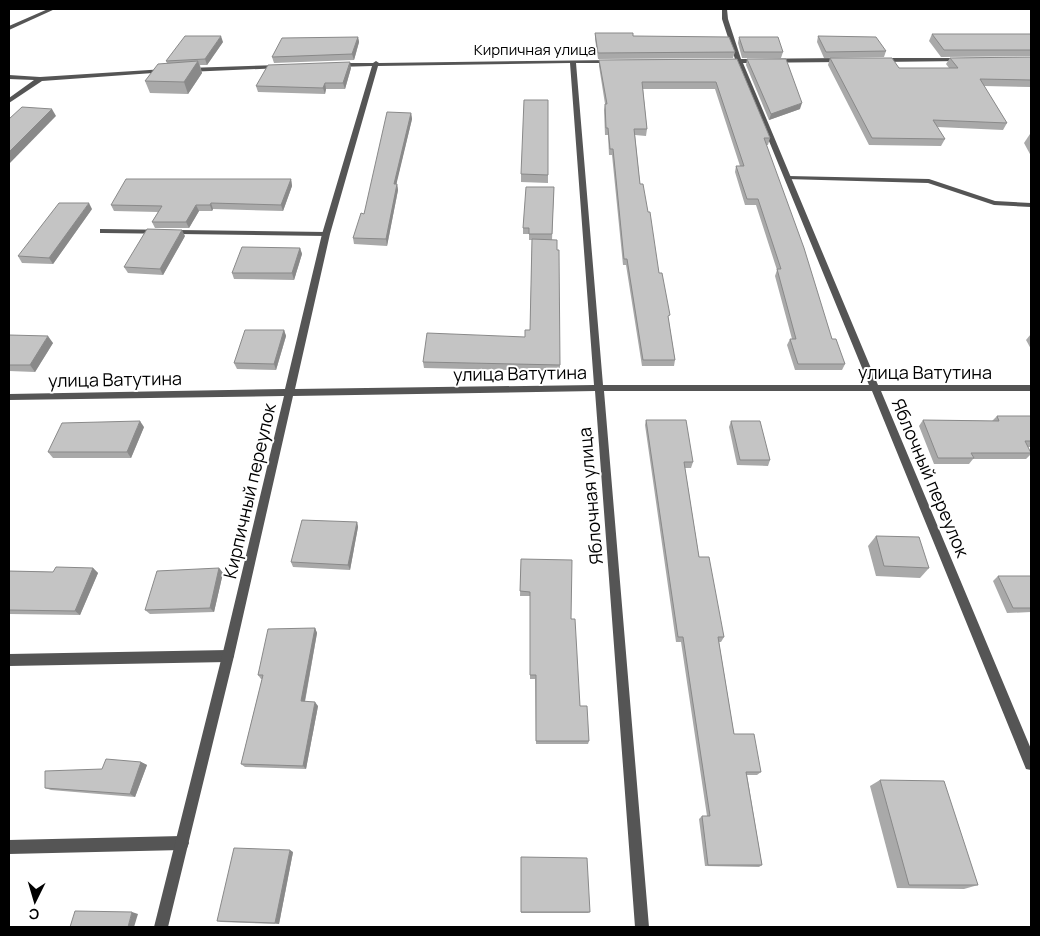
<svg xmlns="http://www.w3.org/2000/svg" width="1040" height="936" font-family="Manrope,sans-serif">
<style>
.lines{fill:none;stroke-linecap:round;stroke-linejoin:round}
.lane{fill:#555;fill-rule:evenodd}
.street{fill:#555;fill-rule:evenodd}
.wall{fill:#a9a9a9}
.shaded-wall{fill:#898989}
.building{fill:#c4c4c4;stroke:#898989}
.labels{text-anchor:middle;stroke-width:4;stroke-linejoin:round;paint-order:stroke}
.far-street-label{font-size:15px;fill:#000;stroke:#fff}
.street-label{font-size:18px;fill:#000;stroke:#fff}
</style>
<rect width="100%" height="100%" fill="#fff"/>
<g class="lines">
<g class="lane">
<polygon points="48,9 55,9 9,30 9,26"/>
<polygon points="788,176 929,179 995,201 1031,203 1031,207 994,205 928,183 786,179 786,177"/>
<polygon points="100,229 326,232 330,234 326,236 103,233 100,233"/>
<polygon points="228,650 232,652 234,656 232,660 228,662 9,666 9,654"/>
<polygon points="182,836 187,838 189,843 187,848 182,850 9,854 9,840"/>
</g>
<g class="street">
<path d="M722,9H727L728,19L741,59L843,58L846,60L843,62L743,63L878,385H1031V391H881L1031,749V770L1026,769L872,391H604L649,927H635L595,391L293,396L234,656L168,927H154L222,656L284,396L9,400V394L285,389L322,234L372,66L337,67L334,65L337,63H373L376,61L379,63L615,60L616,61L613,63H576L603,385H869L737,63H725L722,61L725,59H735L722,19ZM570,63L594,385L295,389L330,234L378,66Z"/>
<polygon points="960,58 962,59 962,61 880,62 877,60 880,58"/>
<polygon points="280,65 283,67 282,68 187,72 184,70 187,68"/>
<polygon points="165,69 168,71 167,72 42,81 9,103 9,98 34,80 9,79 9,75 40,77"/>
</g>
</g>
<g class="wall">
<polygon points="595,33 633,36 735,52 733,58 598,59 595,39"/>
<polygon points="932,34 1031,34 1031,56 941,57 929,41"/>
<polygon points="818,36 886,51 884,57 824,58 817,42"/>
<polygon points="358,37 359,42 354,60 274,63 272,57"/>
<polygon points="739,37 783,52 781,58 742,58 738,43"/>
<polygon points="223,42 207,65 200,65 202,73 188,94 150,93 145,81 167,63 166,61"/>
<polygon points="1031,57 1031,87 984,86 1007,123 1003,130 937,127 945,139 941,146 869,145 828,65 830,58 899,68 949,68 946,64 950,58"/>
<polygon points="737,59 770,138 768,145 766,145 832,339 845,364 842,370 795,370 787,345 790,339 792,339 775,276 777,270 756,205 745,205 735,172 736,166 740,166 715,89 643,89 647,129 646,136 635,135 640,184 669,322 675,360 674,366 642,366 626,265 623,265 612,155 609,155 608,135 605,135 604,110 605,104 599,66 599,60"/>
<polygon points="747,59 800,109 769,120 746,65"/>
<polygon points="351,68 345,89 326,89 325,94 258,92 256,86"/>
<polygon points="548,100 548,183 521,182 521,174"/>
<polygon points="411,113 412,119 396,184 397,184 398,190 387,246 354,244 353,238"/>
<polygon points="1031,133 1031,156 1024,143 1030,134"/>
<polygon points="291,179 292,186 283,211 213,209 212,211 199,211 189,228 155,228 152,222 158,212 114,211 111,205"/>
<polygon points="554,187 552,240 560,365 560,371 424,368 423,362 525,337 530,330 532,240 529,240 529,234 523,234 523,228"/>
<polygon points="92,209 53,264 22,263 18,256"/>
<polygon points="185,236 163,275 128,273 124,267"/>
<polygon points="300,248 302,254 294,280 234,279 232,273"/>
<polygon points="284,330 286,336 276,370 237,369 234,363"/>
<polygon points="1031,334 1031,349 1026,340"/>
<polygon points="9,335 53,343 35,372 9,371"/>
<polygon points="997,416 1031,416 1031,447 1028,447 1031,454 1026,459 973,459 969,464 934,464 919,426 923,420 992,421"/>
<polygon points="646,420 693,462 691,468 685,468 699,557 724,637 721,642 719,642 734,734 761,772 757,775 747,775 762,865 759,867 705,866 699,819 702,816 707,816 681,642 676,642 645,425"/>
<polygon points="731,421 770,460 768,466 737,465 729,427"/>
<polygon points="144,427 131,458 53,458 48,452"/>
<polygon points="357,522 358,527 350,570 293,567 291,562"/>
<polygon points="876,536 929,568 920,578 876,576 868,546"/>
<polygon points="521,559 571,619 580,706 589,741 588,744 536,744 535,679 530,679 530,596 520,596"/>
<polygon points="93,568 98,573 80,615 9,614 9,571 53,572"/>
<polygon points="219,568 223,573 214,612 150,614 145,610"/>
<polygon points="998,576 1031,576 1031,612 1007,613 993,581"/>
<polygon points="315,628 317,633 305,702 318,706 306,769 245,767 241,764 262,679 261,679 258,675"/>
<polygon points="141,762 147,765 135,797 51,790 45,788 102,769"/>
<polygon points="880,780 978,885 964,889 897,888 870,786"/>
<polygon points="293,852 279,924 221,922 217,921"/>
<polygon points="521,857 590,912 588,913 521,913"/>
</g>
<g class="shaded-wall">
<polygon points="221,36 223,42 207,65 205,59"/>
<polygon points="358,37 359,42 354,60 352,54"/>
<polygon points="198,61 202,73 188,94 184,82"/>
<polygon points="350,62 351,68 345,89 343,83"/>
<polygon points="325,83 326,89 325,94 323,88"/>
<polygon points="802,103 800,109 769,120 771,114"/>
<polygon points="52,109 56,116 9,164 9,152"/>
<polygon points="411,113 412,119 395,190 394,184"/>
<polygon points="291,179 292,186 283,211 281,205"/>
<polygon points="397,184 398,190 387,246 386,239"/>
<polygon points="89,203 92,209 53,264 49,258"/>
<polygon points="211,203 213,209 212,211 210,205"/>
<polygon points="196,205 199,211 189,228 186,222"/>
<polygon points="182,230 185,236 163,275 160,269"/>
<polygon points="300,248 302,254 294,280 292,273"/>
<polygon points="284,330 286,336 276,370 274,364"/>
<polygon points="48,336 53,343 35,372 30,365"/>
<polygon points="140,421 144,427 131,458 127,452"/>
<polygon points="357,522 358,527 350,570 348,565"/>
<polygon points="93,568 98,573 80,615 75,611"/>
<polygon points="219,568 223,573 214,612 210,608"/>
<polygon points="315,628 317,633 304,705 301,701"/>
<polygon points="315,702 318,706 306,769 303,766"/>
<polygon points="141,762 147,765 135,797 130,794"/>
<polygon points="290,850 293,852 279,924 275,923"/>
<polygon points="132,912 138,914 134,927 128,927"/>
</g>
<g class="building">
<polygon points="595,33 633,33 633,36 729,37 735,52 598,53"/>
<polygon points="932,34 1031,34 1031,50 944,50"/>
<polygon points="185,36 221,36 205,59 166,61"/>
<polygon points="818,36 876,37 886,51 826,52"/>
<polygon points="358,37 352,54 272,57 282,38"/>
<polygon points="739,37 778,37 783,52 744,52"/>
<polygon points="1031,57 1031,80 980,79 1007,123 933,120 945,139 872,138 830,58 892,58 899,68 958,68 950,58"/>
<polygon points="737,59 768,133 770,138 764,138 804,248 832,339 836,339 845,364 798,364 790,339 796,339 777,269 781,269 758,199 747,199 736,166 744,166 716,82 642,82 647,129 634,129 640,184 643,184 648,212 650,212 659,273 662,273 670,315 668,316 675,360 643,360 627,259 624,259 613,149 610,149 608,128 606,128 605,104 607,104 599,60"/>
<polygon points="747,59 786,59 802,103 771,114"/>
<polygon points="198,61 184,82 145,81 158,64"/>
<polygon points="350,62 343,83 325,83 323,88 256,86 268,65"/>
<polygon points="524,100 548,100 548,175 521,174"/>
<polygon points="22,107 52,109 9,152 9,119"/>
<polygon points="387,112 411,113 394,184 397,184 386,239 353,238 361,213 364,214"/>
<polygon points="126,179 291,179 281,205 211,203 210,205 196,205 186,222 152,222 162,206 111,205"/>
<polygon points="526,187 554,187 552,234 529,234 529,228 523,228"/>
<polygon points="59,203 89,203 49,258 18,256"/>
<polygon points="147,229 182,230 160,269 124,267"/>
<polygon points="532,239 557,240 557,250 559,250 560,365 423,362 427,333 525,337 525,330 530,330"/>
<polygon points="242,247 300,248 292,273 232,273"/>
<polygon points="245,330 284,330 274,364 234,363"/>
<polygon points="9,335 48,336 30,365 9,365"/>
<polygon points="997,416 1031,416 1031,441 1025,441 1031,453 971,453 974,458 938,458 923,420 999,421"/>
<polygon points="646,420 686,420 693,462 684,462 699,557 709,557 724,637 718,637 734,734 754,734 761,772 746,772 762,865 708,865 702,816 710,816 683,637 678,637"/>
<polygon points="140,421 127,452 48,452 62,423"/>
<polygon points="731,421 760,421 770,460 740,460"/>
<polygon points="302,520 357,522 348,565 291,562"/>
<polygon points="876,536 919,537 929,568 884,566"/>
<polygon points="521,559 572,560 571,619 575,619 580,706 587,706 589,741 536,741 536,675 530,675 530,592 520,591"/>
<polygon points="56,567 93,568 75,611 9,610 9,571 53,572"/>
<polygon points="219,568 210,608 145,610 157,571"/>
<polygon points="998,576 1031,576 1031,608 1013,608"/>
<polygon points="315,628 301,701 315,702 303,766 241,764 263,675 258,675 268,629"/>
<polygon points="106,759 141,762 130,794 45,788 45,771 102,769"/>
<polygon points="880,780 944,781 978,885 909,885"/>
<polygon points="234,848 290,850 275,923 217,921"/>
<polygon points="521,857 587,858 590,912 521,912"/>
<polygon points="75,911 132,912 128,927 70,927"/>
</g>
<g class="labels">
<g class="far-street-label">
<text x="535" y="55">Кирпичная улица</text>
</g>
<g class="street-label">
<text x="925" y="379">улица Ватутина</text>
<text transform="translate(520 374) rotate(-1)" y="6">улица Ватутина</text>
<text transform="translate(115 380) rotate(-1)" y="6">улица Ватутина</text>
<text transform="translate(930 478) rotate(67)" y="6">Яблочный переулок</text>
<text transform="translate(250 491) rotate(-77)" y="6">Кирпичный переулок</text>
<text transform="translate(591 496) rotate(-95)" y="6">Яблочная улица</text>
</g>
</g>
<rect width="1040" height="936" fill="none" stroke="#000000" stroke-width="20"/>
<g transform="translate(35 901) rotate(185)" stroke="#ffffff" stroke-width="4" paint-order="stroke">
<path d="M0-4L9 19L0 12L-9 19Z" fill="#000000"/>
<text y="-8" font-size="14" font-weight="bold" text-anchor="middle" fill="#000000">С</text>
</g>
</svg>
